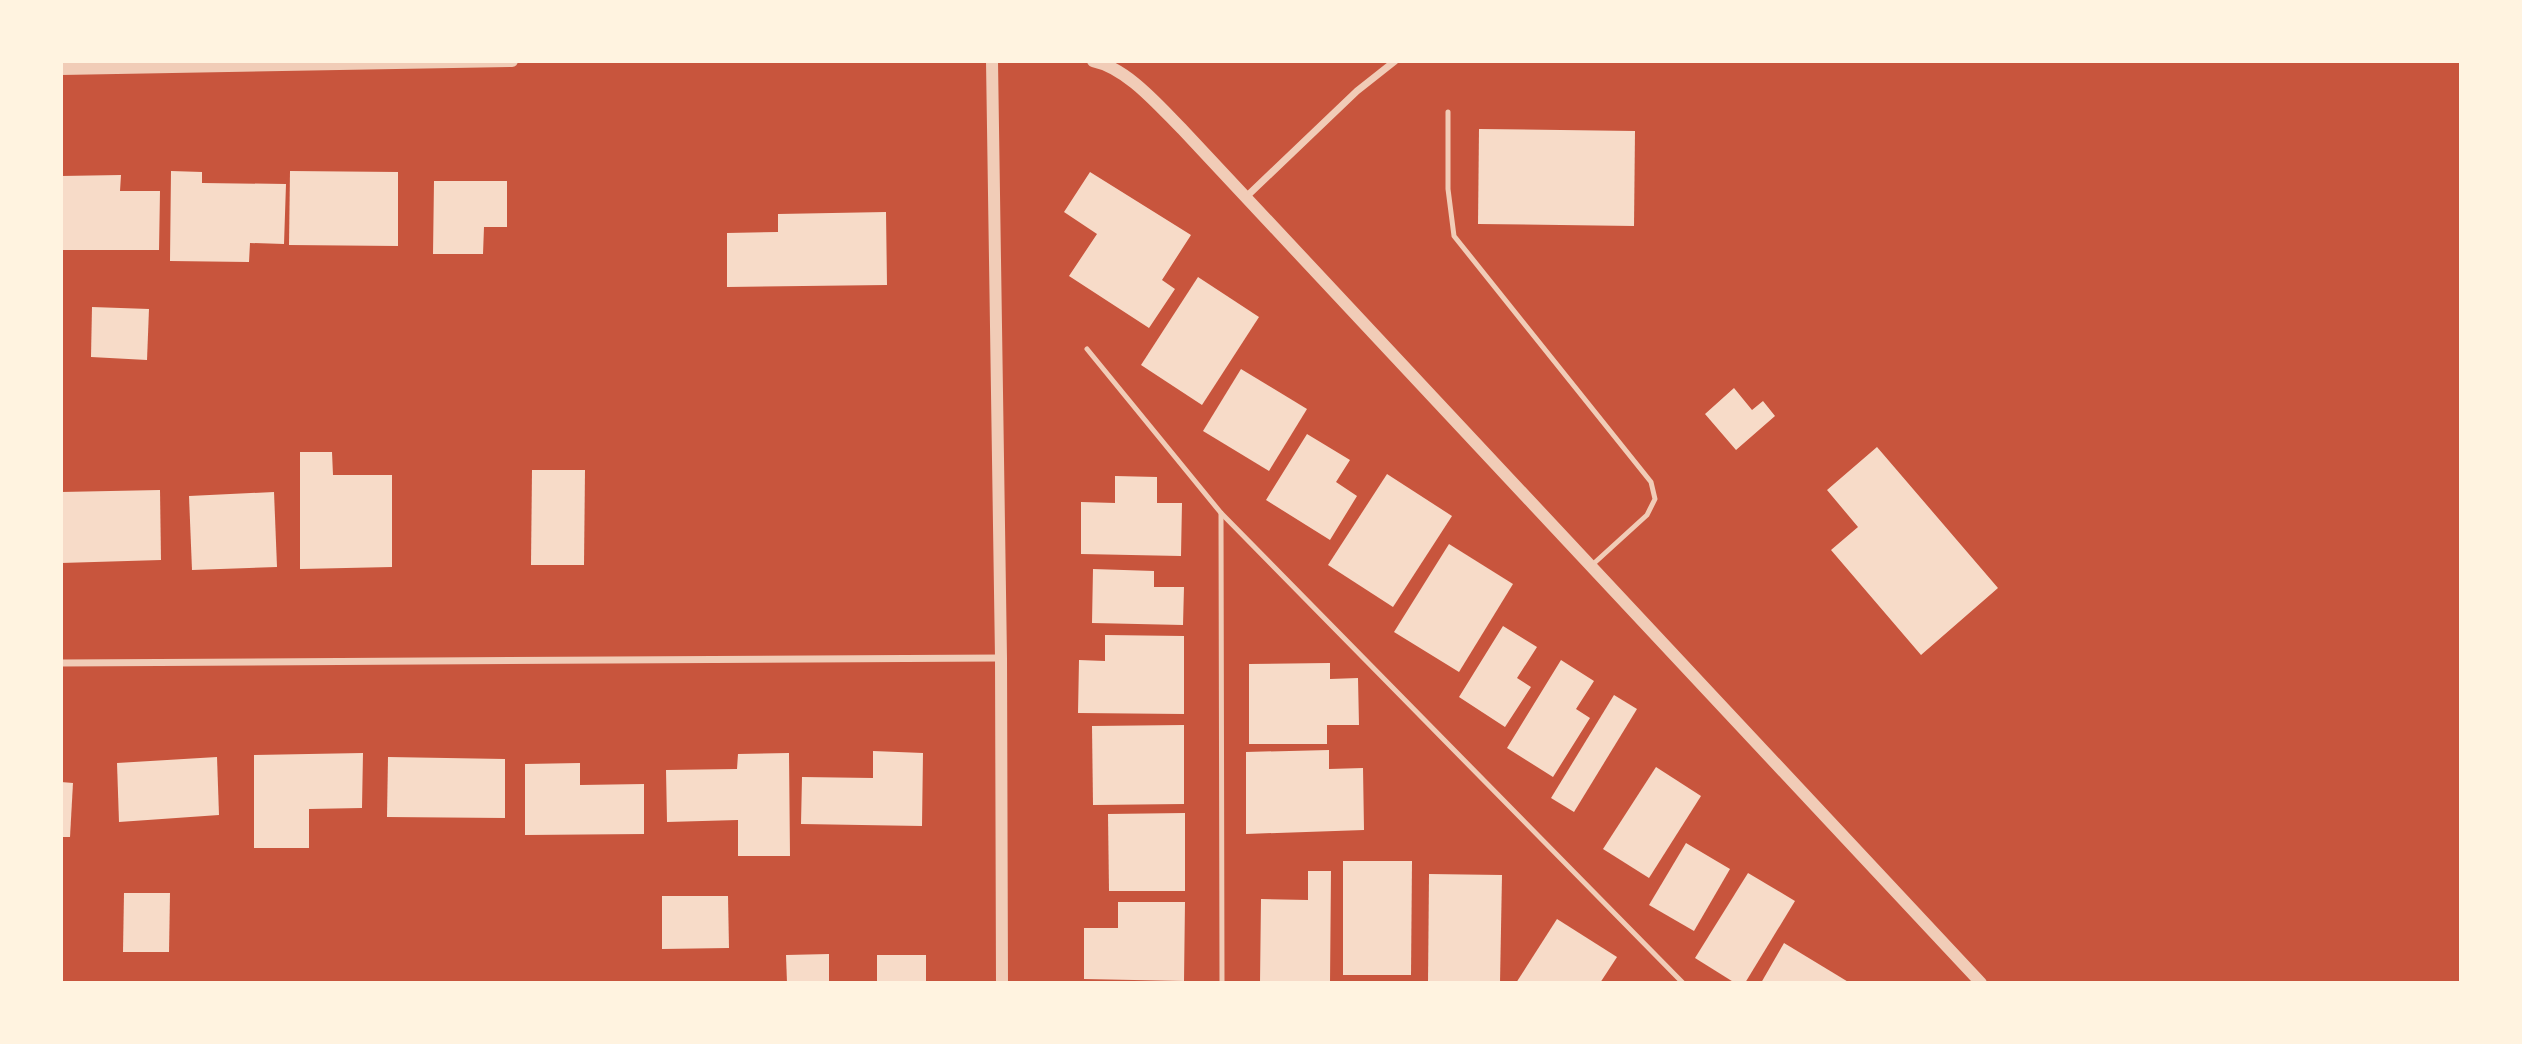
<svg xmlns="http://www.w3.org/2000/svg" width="2522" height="1044" font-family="'Roboto Serif',serif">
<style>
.building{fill:#f7dbc8}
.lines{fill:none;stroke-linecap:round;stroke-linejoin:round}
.service{stroke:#f1ccb7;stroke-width:5}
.minor{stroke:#f1ccb7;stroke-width:7}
.tertiary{stroke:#f1ccb7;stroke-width:12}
</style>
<rect width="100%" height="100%" fill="#c8553d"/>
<g class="building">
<polygon points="1479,129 1635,131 1634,226 1478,224"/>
<polygon points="171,171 202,172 202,183 286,184 284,244 250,243 249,262 170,261"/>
<polygon points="290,171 398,172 398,246 289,245"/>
<polygon points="1090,172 1191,235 1162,280 1175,289 1149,328 1069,276 1097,234 1064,212"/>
<polygon points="121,175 120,191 160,191 159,250 61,250 61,176"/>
<polygon points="434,181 507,181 507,227 484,227 483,254 433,254"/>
<polygon points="886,212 887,285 727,287 727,233 778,232 778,214"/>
<polygon points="1198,277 1259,317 1202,405 1141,365"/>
<polygon points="92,307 149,309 147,360 91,357"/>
<polygon points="1241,369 1307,409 1269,471 1203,431"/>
<polygon points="1734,388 1752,410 1763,401 1775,416 1736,450 1705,414"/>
<polygon points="1307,434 1350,460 1336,482 1357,496 1330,540 1266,500"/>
<polygon points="1877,447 1998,588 1921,655 1831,550 1858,527 1827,490"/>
<polygon points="300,452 332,452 333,475 392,475 392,567 300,569"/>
<polygon points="532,470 585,470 584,565 531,565"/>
<polygon points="1387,474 1452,516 1393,607 1328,565"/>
<polygon points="1115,476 1157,477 1157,503 1182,503 1181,556 1081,554 1081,502 1115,503"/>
<polygon points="160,490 161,560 61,563 61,492"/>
<polygon points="274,492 277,567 192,570 189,496"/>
<polygon points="1449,544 1513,584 1459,672 1394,632"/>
<polygon points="1093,569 1154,571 1154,587 1184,587 1183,625 1092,623"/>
<polygon points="1503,626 1537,647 1517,678 1531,687 1505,727 1459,697"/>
<polygon points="1105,635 1184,636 1184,714 1078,713 1079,660 1105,661"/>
<polygon points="1561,660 1594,681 1576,709 1590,718 1553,777 1507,748"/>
<polygon points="1330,663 1330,679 1358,678 1359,725 1327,725 1327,744 1249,744 1249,664"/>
<polygon points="1614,695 1637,709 1574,812 1551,798"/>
<polygon points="1184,725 1184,804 1093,805 1092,726"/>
<polygon points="1329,750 1329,769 1363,768 1364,830 1246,834 1246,752"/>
<polygon points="873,751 923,753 922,826 801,824 802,777 873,778"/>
<polygon points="363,753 362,808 309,809 309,848 254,848 254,755"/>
<polygon points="789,753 790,856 738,856 738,820 667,822 666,770 737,769 738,754"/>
<polygon points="217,757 219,815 119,822 117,763"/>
<polygon points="388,757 505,759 505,818 387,817"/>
<polygon points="580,763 580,785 644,784 644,834 525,835 525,764"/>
<polygon points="1656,767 1701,796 1649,878 1603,849"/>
<polygon points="61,782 73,783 70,837 61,837"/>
<polygon points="1185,813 1185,891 1109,891 1108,814"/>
<polygon points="1686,843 1730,869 1694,931 1649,905"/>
<polygon points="1343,861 1412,861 1411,975 1343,975"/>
<polygon points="1308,871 1331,871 1330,983 1260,983 1261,899 1308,900"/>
<polygon points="1748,873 1795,901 1745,983 1735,983 1695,958"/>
<polygon points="1429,874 1502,875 1500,983 1428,983"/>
<polygon points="124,893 170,893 169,952 123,952"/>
<polygon points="662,896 728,896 729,948 662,949"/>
<polygon points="1118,902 1185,902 1184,981 1084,979 1084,928 1118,928"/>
<polygon points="1557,919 1617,957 1600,983 1516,983"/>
<polygon points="1784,943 1850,983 1761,983"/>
<polygon points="829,954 829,983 787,983 786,955"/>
<rect x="877" y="955" width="49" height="28"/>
</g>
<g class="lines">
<g class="service">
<polyline points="1448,112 1448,189 1454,236 1651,482 1655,499 1647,515 1591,566"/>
<polyline points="1087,349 1221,513 1683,983"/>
<polyline points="1221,513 1222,983"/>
</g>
<g class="minor">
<polyline points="1246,197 1357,91 1395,61"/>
<polyline points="61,663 1001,658"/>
</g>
<g class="tertiary">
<polyline points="992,61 1001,658 1002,983"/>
<path d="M1093,61C1127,68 1158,105 1182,129L1981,983"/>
<polyline points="61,69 512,61"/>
</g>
</g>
<rect width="2522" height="1044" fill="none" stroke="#fff3e0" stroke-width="126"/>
</svg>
